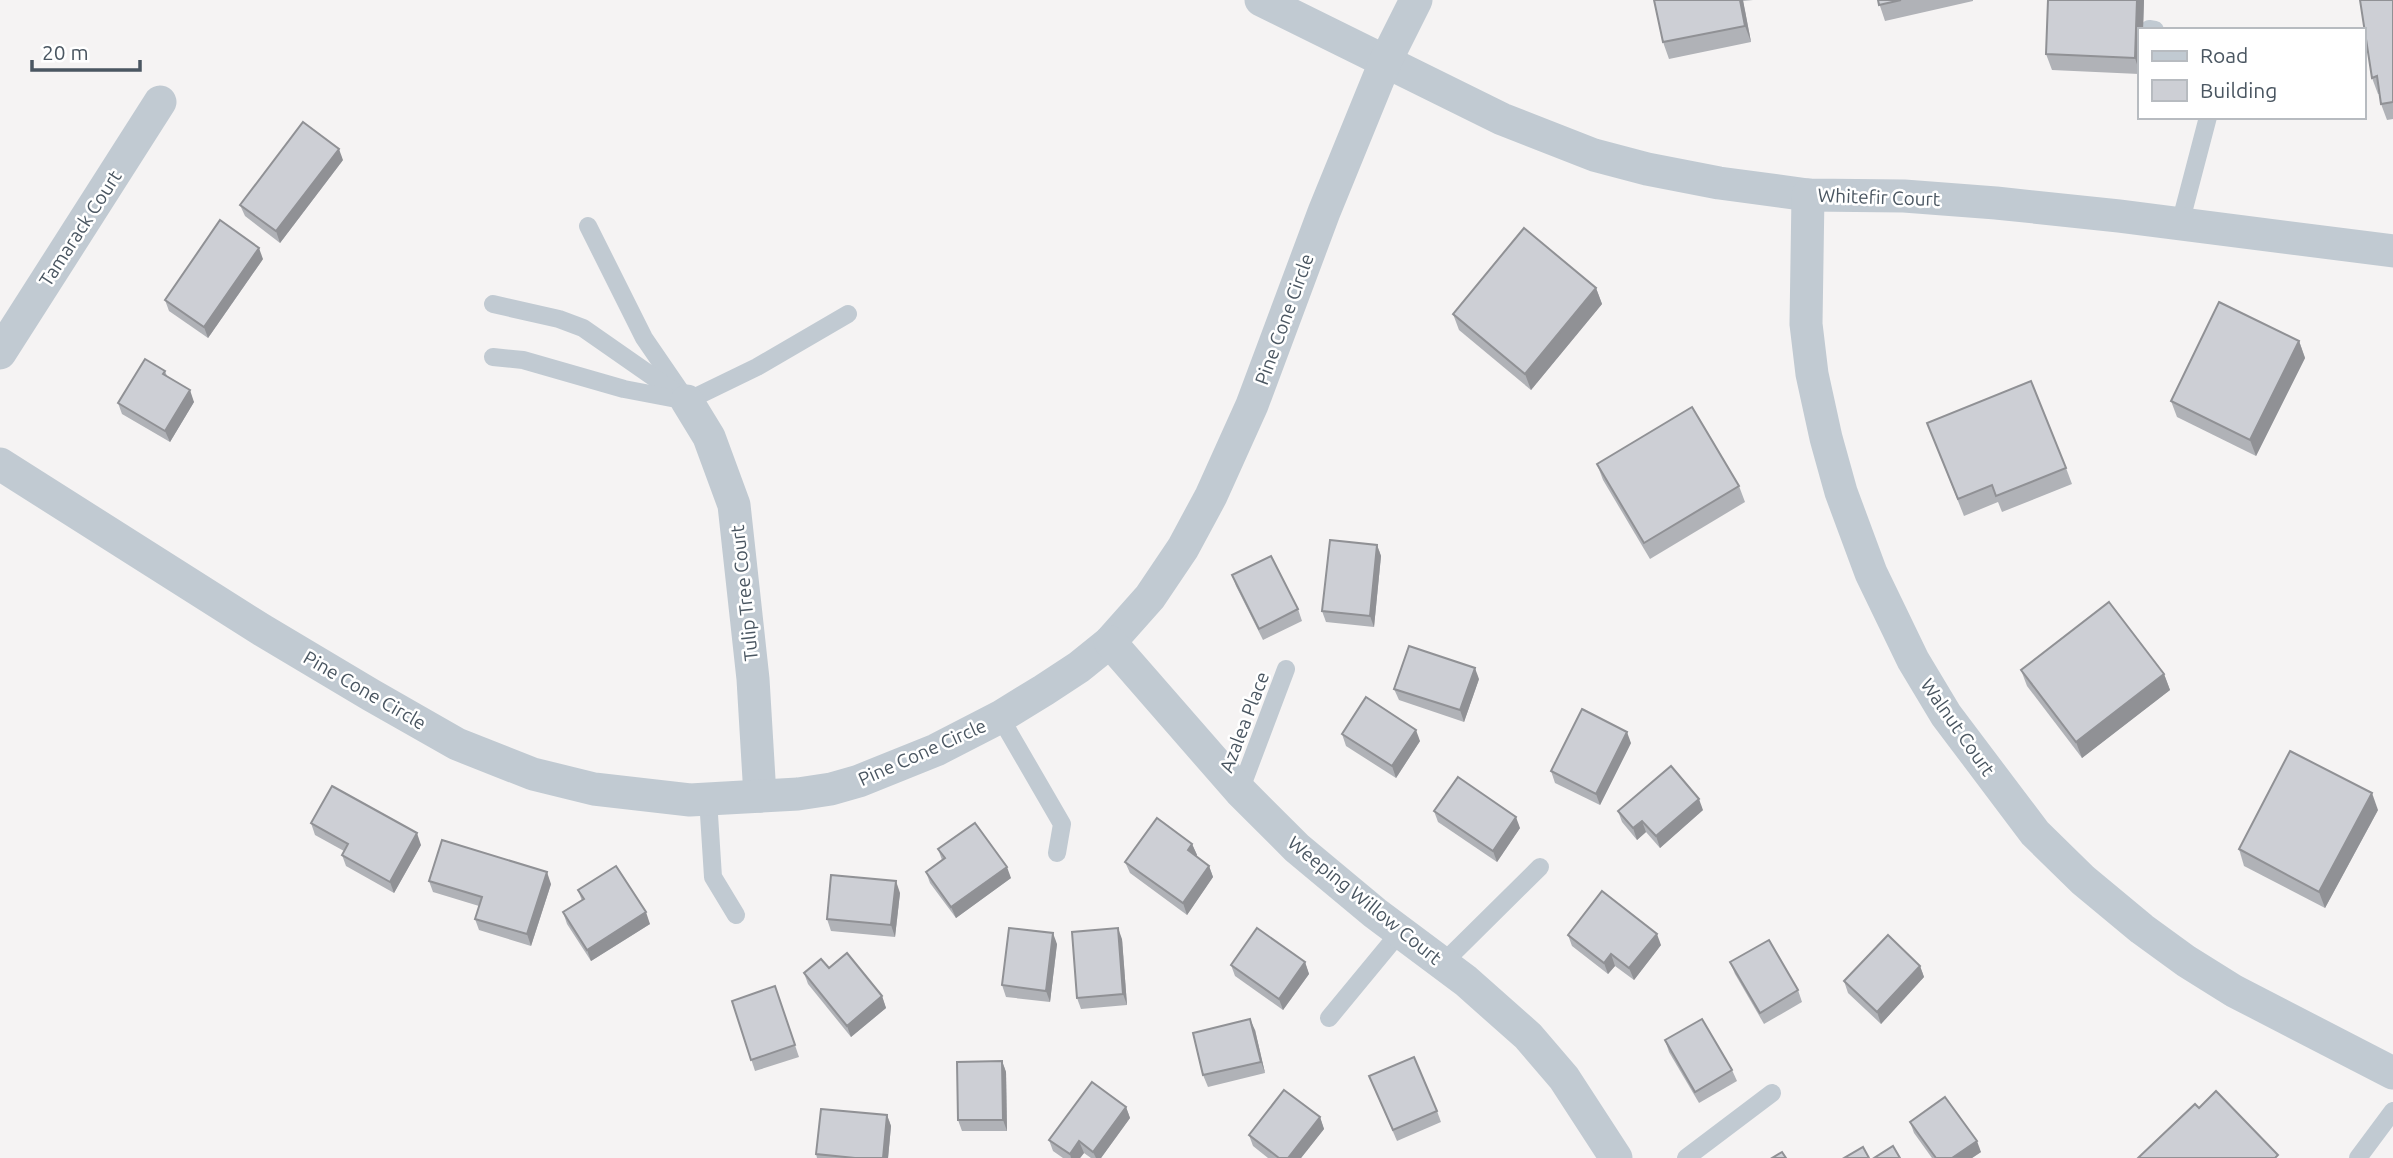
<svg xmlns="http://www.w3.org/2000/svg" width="2393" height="1158" font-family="Ubuntu,sans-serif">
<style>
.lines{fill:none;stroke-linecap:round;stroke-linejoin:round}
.service{stroke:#c1cad2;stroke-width:18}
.minor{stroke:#c1cad2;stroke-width:33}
.wall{fill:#b0b2b7}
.shaded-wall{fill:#909195}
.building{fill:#cdcfd5;stroke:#909195;stroke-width:2}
.labels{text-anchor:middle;stroke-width:5;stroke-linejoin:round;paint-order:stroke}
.street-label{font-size:19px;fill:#4a5661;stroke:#fff}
</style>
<rect width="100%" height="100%" fill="#f5f3f3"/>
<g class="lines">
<g class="service">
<polyline points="2149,29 2155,30"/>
<polyline points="2180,224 2208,117"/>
<polyline points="588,226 644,338 681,392"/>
<polyline points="493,304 559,319 583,328 682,397"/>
<polyline points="493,357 523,360 624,389 687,401 757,367 848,314"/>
<polyline points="1000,717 1062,824 1057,853"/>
<polyline points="1240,791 1286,669"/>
<polyline points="708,799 713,877 736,915"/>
<polyline points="1442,964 1540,867"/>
<polyline points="1329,1018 1400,932"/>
<polyline points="1686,1158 1772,1093"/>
<polyline points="2358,1158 2393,1111"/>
</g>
<g class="minor">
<polyline points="1261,0 1502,119 1594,155 1647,169 1719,183 1808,195 1904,196 1996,203 2119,216 2393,251"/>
<polyline points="1808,195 1806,324 1812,374 1826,438 1841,492 1871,573 1913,660 1946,715 2035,833 2083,880 2142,929 2186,961 2234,991 2393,1073"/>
<polyline points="0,353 160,102"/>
<polyline points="687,401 709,437 734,505 753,679 760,796"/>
<polyline points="0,464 262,630 371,695 457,744 533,774 594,789 690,800 798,794 831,789 859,781 936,750 1000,717 1044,690 1079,667 1110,642 1150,597 1183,548 1211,496 1252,405 1324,212 1386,60 1416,0"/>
<polyline points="1110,642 1240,791 1297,848 1375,913 1466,981 1528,1036 1564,1078 1616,1158"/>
</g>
</g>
<g class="wall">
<polygon points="1654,0 1753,0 1743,1 1751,42 1669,59 1663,42"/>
<polygon points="1878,0 1973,0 1973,1 1885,21"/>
<polygon points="2048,0 2144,0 2143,30 2139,30 2139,74 2052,70 2046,54"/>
<polygon points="2393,0 2393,119 2387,120 2381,104 2379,94 2378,94 2372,78"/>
<polygon points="343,160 280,243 245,216 240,205"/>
<polygon points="263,259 208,338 169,311 165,300"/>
<polygon points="1596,288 1602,304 1531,390 1459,330 1453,314"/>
<polygon points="2299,341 2305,358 2256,456 2177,417 2171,401"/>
<polygon points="165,371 167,376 194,402 170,442 122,414 118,403"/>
<polygon points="1927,423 2066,468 2072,484 2002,512 1998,502 1964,516"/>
<polygon points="1597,464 1739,486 1745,502 1650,559 1603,480"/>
<polygon points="1377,545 1381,556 1374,627 1326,622 1322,611"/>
<polygon points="1232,575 1298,609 1302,621 1263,640 1236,586"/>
<polygon points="2021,670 2164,674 2170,690 2082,758 2027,686"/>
<polygon points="1479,679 1464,722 1399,700 1394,689"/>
<polygon points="1342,734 1420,741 1396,778 1346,746"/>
<polygon points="1631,743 1600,805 1555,783 1551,771"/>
<polygon points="1703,810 1660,848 1646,832 1637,840 1622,822 1618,811"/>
<polygon points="2378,810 2325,908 2244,866 2239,849"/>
<polygon points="1434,811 1520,828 1497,862 1438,822"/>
<polygon points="311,823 421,845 394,893 346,866 342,855 344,851 315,835"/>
<polygon points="1192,844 1197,855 1196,856 1209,866 1213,877 1187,915 1130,873 1125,862"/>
<polygon points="938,849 1011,878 956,918 930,883 926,872 942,860"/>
<polygon points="429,881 551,884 531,946 479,930 475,919 479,906 433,892"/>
<polygon points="578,890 650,924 591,961 567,924 563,912 582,901"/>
<polygon points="900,893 895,937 831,931 827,919"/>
<polygon points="1568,935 1661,945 1634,980 1615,966 1608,974 1572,946"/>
<polygon points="1122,939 1127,1005 1081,1009 1077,998"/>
<polygon points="1057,944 1050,1002 1006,997 1002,985"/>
<polygon points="1305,962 1309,974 1283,1010 1235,976 1231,965"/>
<polygon points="1730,962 1798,990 1802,1002 1764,1024 1735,974"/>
<polygon points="1920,966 1924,977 1881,1024 1848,993 1844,981"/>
<polygon points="829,968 882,996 886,1008 851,1037 808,984 804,973"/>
<polygon points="775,986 799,1057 755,1071 732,1001"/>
<polygon points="1255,1030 1265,1073 1208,1087 1203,1075"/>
<polygon points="1665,1040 1732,1070 1737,1081 1699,1103 1669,1052"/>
<polygon points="1002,1061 1006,1072 1007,1131 962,1131 958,1120"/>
<polygon points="1369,1076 1437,1111 1441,1122 1397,1141"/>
<polygon points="1126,1107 1130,1118 1101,1158 1091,1158 1084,1153 1080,1158 1063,1158 1053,1151 1049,1140"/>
<polygon points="887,1115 891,1126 888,1158 817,1158 816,1154"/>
<polygon points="1320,1117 1324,1129 1301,1158 1268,1158 1253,1146 1249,1135"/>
<polygon points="1910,1122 1981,1152 1972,1158 1932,1158 1914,1133"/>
</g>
<g class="shaded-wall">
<polygon points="1740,0 1743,0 1751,42 1745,26"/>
<polygon points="2137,0 2144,0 2143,30 2139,30 2139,71 2135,58"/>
<polygon points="339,149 343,160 280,243 276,231"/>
<polygon points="259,248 263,259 208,338 204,327"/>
<polygon points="1596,288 1602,304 1531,390 1525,374"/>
<polygon points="2299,341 2305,358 2256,456 2250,440"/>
<polygon points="190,390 194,402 170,442 165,431"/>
<polygon points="1377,545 1381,556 1374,627 1370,616"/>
<polygon points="1475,668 1479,679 1464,722 1460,710"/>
<polygon points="2164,674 2170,690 2082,758 2076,742"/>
<polygon points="1416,730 1420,741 1396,778 1392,766"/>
<polygon points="1627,732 1631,743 1600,805 1596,794"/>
<polygon points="2372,793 2378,810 2325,908 2319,892"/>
<polygon points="1699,799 1703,810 1660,848 1656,836"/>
<polygon points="1516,817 1520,828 1497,862 1493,851"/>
<polygon points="1642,821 1646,832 1637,840 1633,828"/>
<polygon points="417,833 421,845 394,893 390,882"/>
<polygon points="1192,844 1197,855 1192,862 1188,850"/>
<polygon points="1209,866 1213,877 1187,915 1183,903"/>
<polygon points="1007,867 1011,878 956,918 951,907"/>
<polygon points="547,872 551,884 531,946 527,934"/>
<polygon points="896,881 900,893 895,937 891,925"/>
<polygon points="646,912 650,924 591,961 587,950"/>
<polygon points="1118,928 1122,939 1127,1005 1123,994"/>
<polygon points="1053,933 1057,944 1050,1002 1046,991"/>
<polygon points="1657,934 1661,945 1634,980 1629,968"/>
<polygon points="1611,954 1615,966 1608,974 1604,963"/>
<polygon points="1305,962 1309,974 1283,1010 1279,999"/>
<polygon points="1920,966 1924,977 1881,1024 1877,1012"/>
<polygon points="882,996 886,1008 851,1037 847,1026"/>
<polygon points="1250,1019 1255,1030 1265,1073 1261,1062"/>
<polygon points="1002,1061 1006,1072 1007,1131 1003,1120"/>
<polygon points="1126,1107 1130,1118 1101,1158 1096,1158 1093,1152"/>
<polygon points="887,1115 891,1126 888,1158 883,1158"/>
<polygon points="1320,1117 1324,1129 1301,1158 1288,1158"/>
<polygon points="1079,1141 1084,1153 1080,1158 1071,1158 1070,1154"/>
<polygon points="1977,1141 1981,1152 1972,1158 1952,1158"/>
</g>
<g class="building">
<polygon points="1654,0 1740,0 1745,26 1663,42"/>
<polygon points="1878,0 1901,0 1879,5"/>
<polygon points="2048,0 2137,0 2135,58 2046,54"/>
<polygon points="2360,0 2393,0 2393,102 2381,104 2377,76 2372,78"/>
<polygon points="303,122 339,149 276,231 240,205"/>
<polygon points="220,220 259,248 204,327 165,300"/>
<polygon points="1524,228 1596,288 1525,374 1453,314"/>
<polygon points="2219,302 2299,341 2250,440 2171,401"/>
<polygon points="145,359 165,371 163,374 190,390 165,431 118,403"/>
<polygon points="2031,381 2066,468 1996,496 1992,485 1958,499 1927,423"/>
<polygon points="1692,407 1739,486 1644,543 1597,464"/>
<polygon points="1330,540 1377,545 1370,616 1322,611"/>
<polygon points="1271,556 1298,609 1259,629 1232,575"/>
<polygon points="2109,602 2164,674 2076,742 2021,670"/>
<polygon points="1409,646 1475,668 1460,710 1394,689"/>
<polygon points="1366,697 1416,730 1392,766 1342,734"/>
<polygon points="1582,709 1627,732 1596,794 1551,771"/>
<polygon points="2290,751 2372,793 2319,892 2239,849"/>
<polygon points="1671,766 1699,799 1656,836 1642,821 1633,828 1618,811"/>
<polygon points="1458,777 1516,817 1493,851 1434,811"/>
<polygon points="332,786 417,833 390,882 342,855 348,844 311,823"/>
<polygon points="1157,818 1192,844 1188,850 1209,866 1183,903 1125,862"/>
<polygon points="975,823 1007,867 951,907 926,872 945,858 938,849"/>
<polygon points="442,840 547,872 527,934 475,919 482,897 429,881"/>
<polygon points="616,866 646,912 587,950 563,912 584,899 578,890"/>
<polygon points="831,875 896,881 891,925 827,919"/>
<polygon points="1602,891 1657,934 1629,968 1611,954 1604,963 1568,935"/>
<polygon points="1009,928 1053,933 1046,991 1002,985"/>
<polygon points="1118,928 1123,994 1077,998 1072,932"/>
<polygon points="1257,928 1305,962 1279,999 1231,965"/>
<polygon points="1888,935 1920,966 1877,1012 1844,981"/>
<polygon points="1769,940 1798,990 1760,1013 1730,962"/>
<polygon points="847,953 882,996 847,1026 804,973 821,959 829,968"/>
<polygon points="775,986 795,1045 751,1060 732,1001"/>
<polygon points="1250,1019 1261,1062 1203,1075 1193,1033"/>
<polygon points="1702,1019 1732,1070 1695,1092 1665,1040"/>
<polygon points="1414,1057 1437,1111 1393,1130 1369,1076"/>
<polygon points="1002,1061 1003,1120 958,1120 957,1062"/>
<polygon points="1092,1082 1126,1107 1093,1152 1079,1141 1070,1154 1049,1140"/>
<polygon points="1284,1090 1320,1117 1288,1158 1279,1158 1249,1135"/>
<polygon points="2216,1091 2278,1155 2275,1158 2138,1158 2195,1104 2199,1108"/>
<polygon points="1945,1097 1977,1141 1952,1158 1936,1158 1910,1122"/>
<polygon points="821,1109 887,1115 883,1158 855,1158 816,1154"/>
<polygon points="1893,1146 1900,1158 1874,1158"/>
<polygon points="1863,1147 1869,1158 1844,1158"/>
<polygon points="1782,1152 1786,1158 1772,1158"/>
</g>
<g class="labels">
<g class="street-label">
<text transform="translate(1879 197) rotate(2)" y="7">Whitefir Court</text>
<text transform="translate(80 228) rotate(-57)" y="7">Tamarack Court</text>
<text transform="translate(1284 319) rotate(-70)" y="7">Pine Cone Circle</text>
<text transform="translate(744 593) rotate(-96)" y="7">Tulip Tree Court</text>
<text transform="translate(365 690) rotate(30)" y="7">Pine Cone Circle</text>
<text transform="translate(1244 722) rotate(-69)" y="7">Azalea Place</text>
<text transform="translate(1958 727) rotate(55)" y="7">Walnut Court</text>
<text transform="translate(922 752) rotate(-24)" y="7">Pine Cone Circle</text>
<text transform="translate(1365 900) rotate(39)" y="7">Weeping Willow Court</text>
</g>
</g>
<rect x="2138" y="28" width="228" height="91" fill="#ffffff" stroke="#b7bbc0" stroke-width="2"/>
<rect x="2152" y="51" width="35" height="10" fill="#c1cad2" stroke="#b7bbc0" stroke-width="2"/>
<text x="2200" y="63" font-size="21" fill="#4a5661">Road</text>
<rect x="2152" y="80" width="35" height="21" fill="#cdcfd5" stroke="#b7bbc0" stroke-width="2"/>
<text x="2200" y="98" font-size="21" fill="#4a5661">Building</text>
<path d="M32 60v10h108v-10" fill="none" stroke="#4a5661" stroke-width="3.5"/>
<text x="42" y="60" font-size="21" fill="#4a5661" stroke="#ffffff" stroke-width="5" paint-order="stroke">20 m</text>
</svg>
